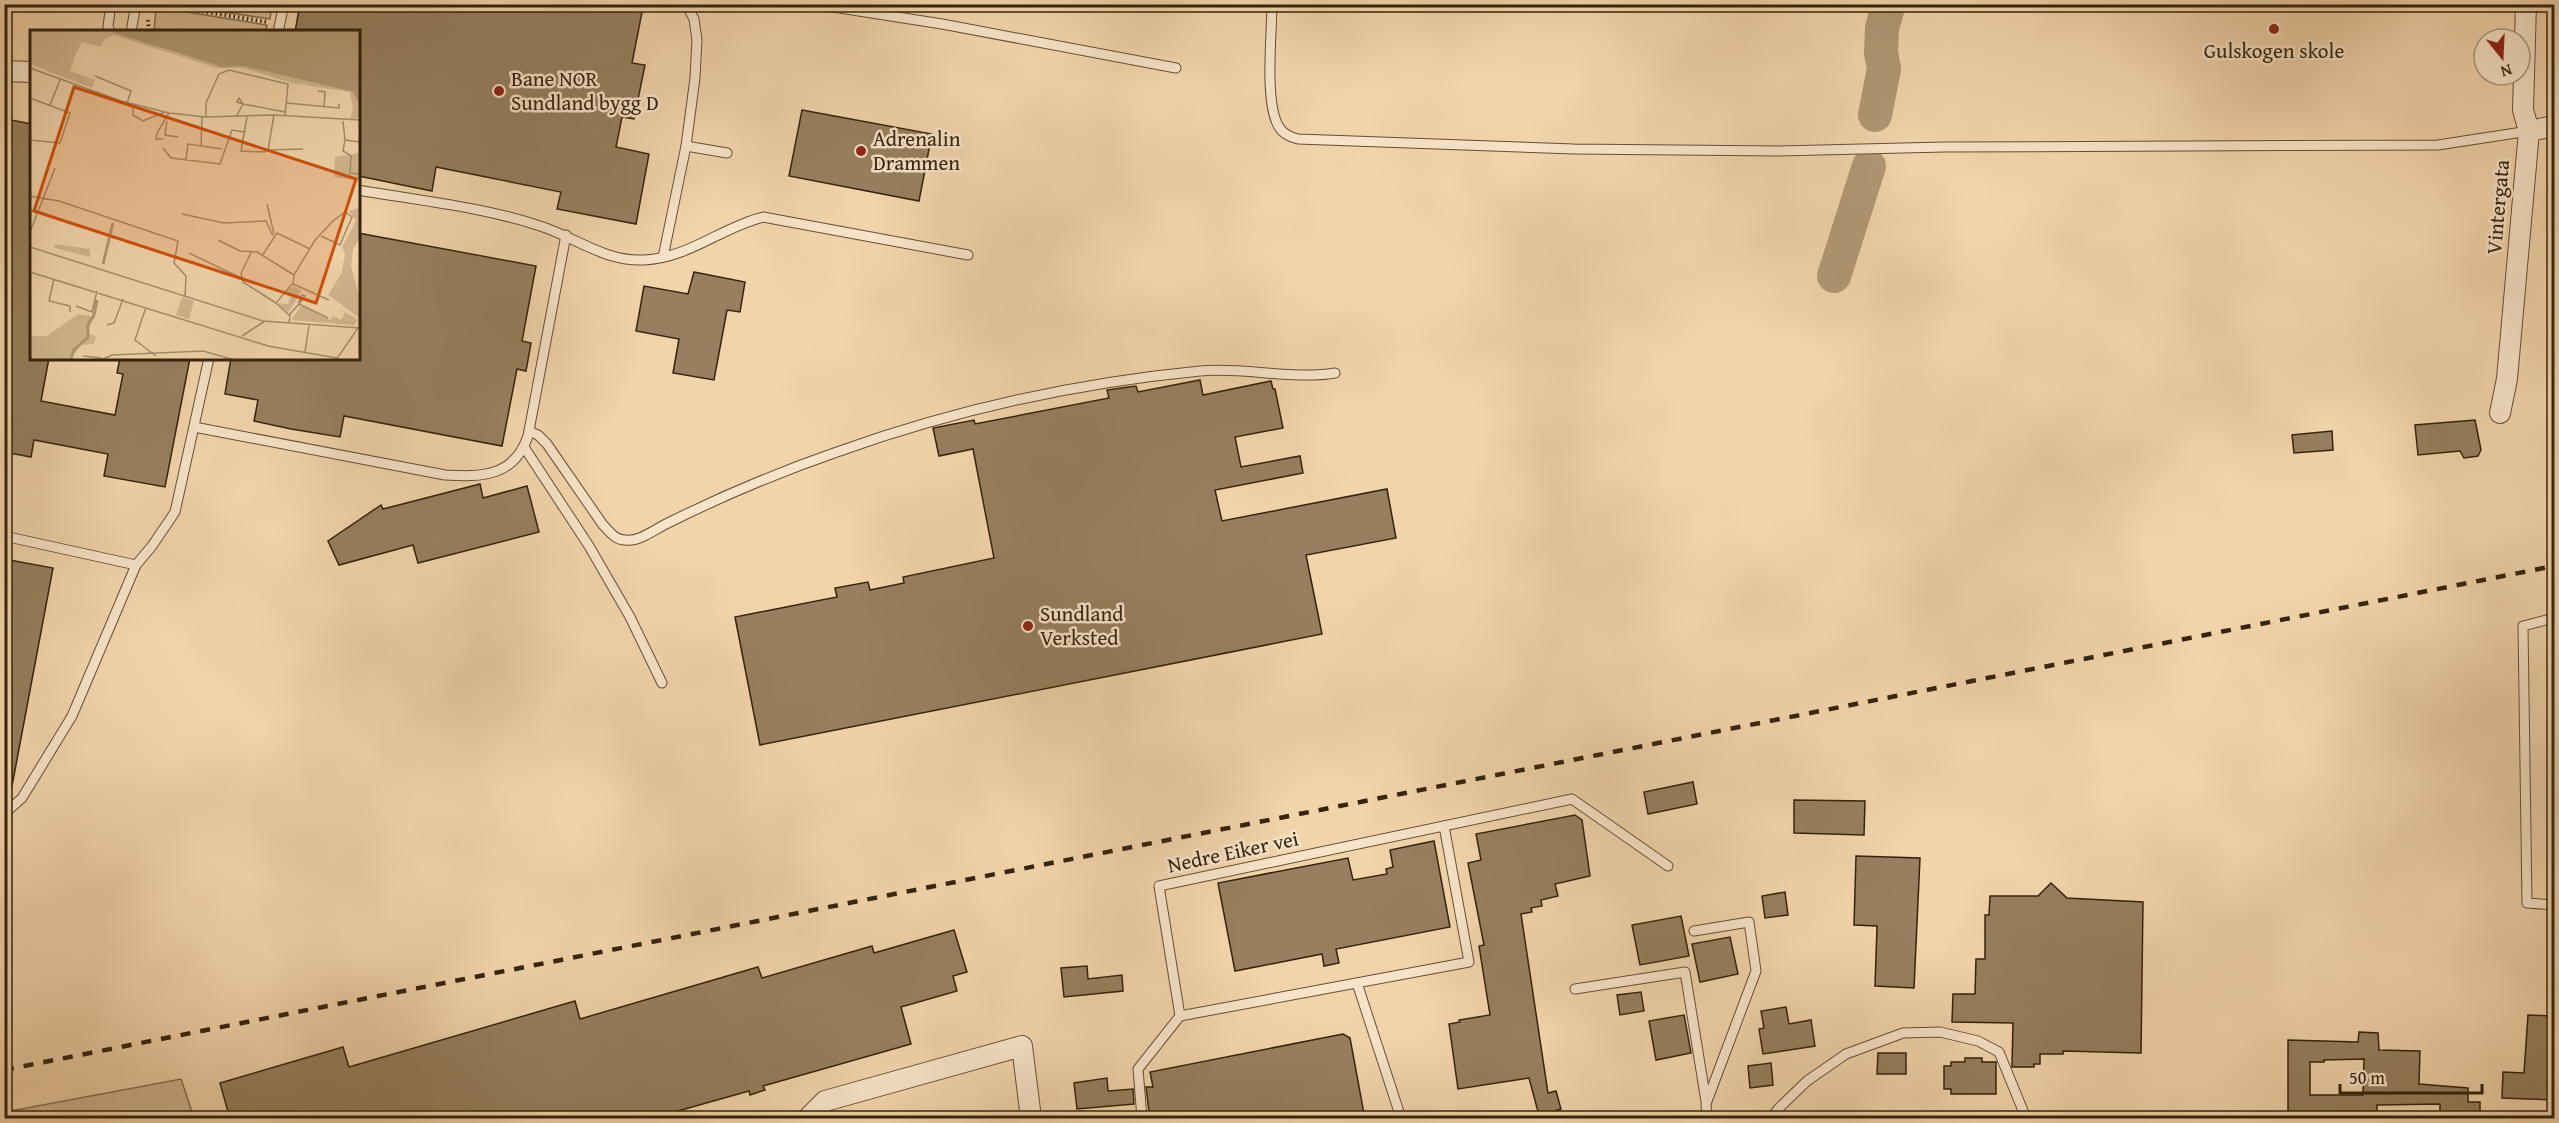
<svg xmlns="http://www.w3.org/2000/svg" width="2559" height="1123" font-family="'Gentium Book Plus',serif">
<style>
.green{fill:#d2b690;stroke:#836c4e;stroke-width:1.5}
.lines{fill:none;stroke-linecap:round;stroke-linejoin:round}
.river{stroke:#b19875;stroke-width:34}
.building{fill:#977f5f;stroke:#34230d;stroke-width:1.5;fill-rule:evenodd}
.service-casing{stroke:#644f34;stroke-width:11}
.minor-casing{stroke:#644f34;stroke-width:22}
.path{stroke:#34230d;stroke-width:4;stroke-dasharray:1.5 3;stroke-linecap:butt}
.service{stroke:#f7e3c8;stroke-width:9}
.minor{stroke:#f7e3c8;stroke-width:20}
.rail{stroke:#34230d;stroke-width:4.5;stroke-dasharray:10 10;stroke-linecap:butt}
.poi-dot{fill:#8f2418;stroke:#f7e3c8;stroke-width:2}
.labels{text-anchor:middle;stroke-width:5;stroke-linejoin:round;paint-order:stroke}
.poi-label{font-size:21px;fill:#34230d;stroke:#f7e3c8;text-anchor:start}
.street-label{font-size:21px;fill:#34230d;stroke:#f7e3c8}
.inset-river{fill:none;stroke:#b19875;stroke-width:3}
.inset-road{fill:none;stroke:#a68d6c;stroke-width:1.5}
.view{fill:#cd510c;fill-opacity:0.15;stroke:#cd510c;stroke-width:3}
.inset-edge{fill:none;stroke:#34230d;stroke-width:3}
</style>
<rect width="100%" height="100%" fill="#f2d4ab"/>
<filter id="stains"><feTurbulence type="fractalNoise" baseFrequency=".00333" numOctaves="4"/><feColorMatrix values="0 0 0 0 .2 0 0 0 0 .09 0 0 0 0 .02 0 0 0 .5 -.17"/></filter>
<radialGradient id="worn" r=".72"><stop offset=".6" stop-color="#630" stop-opacity="0"/><stop offset="1" stop-color="#630" stop-opacity=".3"/></radialGradient>
<g class="green">
<polygon points="178,5 272,5 270,19"/>
<polygon points="156,7 267,25 266,31 154,31"/>
<polygon points="181,1079 194,1118 5,1118 5,1112"/>
</g>
<g class="lines">
<g class="river">
<polyline points="1875,115 1884,69 1881,53 1882,28 1889,4"/>
<polyline points="1834,276 1869,166"/>
</g>
</g>
<g class="building">
<polygon points="300,4 629,4 643,7 632,63 645,65 634,119 622,117 616,147 649,154 636,224 557,209 561,192 436,167 432,191 358,176 358,32 295,32"/>
<polygon points="802,110 932,134 919,201 789,176"/>
<polygon points="11,120 32,124 32,358 49,358 41,401 115,415 123,374 117,373 120,358 190,358 165,487 104,476 108,454 34,440 31,457 4,452 4,151"/>
<polygon points="358,233 536,266 522,341 531,343 526,371 517,369 502,446 344,416 340,437 291,429 254,421 258,400 225,394 231,358 358,358"/>
<polygon points="694,272 745,282 740,312 727,310 714,380 673,373 679,339 636,331 644,286 688,294"/>
<polygon points="1200,380 1203,395 1271,381 1273,389 1275,389 1283,428 1235,437 1241,467 1300,456 1303,473 1215,490 1222,521 1387,489 1396,538 1306,555 1322,634 760,745 735,617 837,597 835,588 868,582 870,590 904,583 903,577 994,558 973,449 939,456 933,428 974,420 975,424 1109,398 1107,390 1121,388 1136,386 1138,392"/>
<polygon points="2475,420 2481,450 2478,456 2464,458 2460,451 2418,455 2415,425"/>
<polygon points="2332,431 2333,450 2294,453 2292,435"/>
<polygon points="480,484 483,498 527,486 539,532 418,563 413,545 339,565 328,541 381,505 383,509"/>
<polygon points="4,559 53,568 12,786 4,785"/>
<polygon points="1693,782 1697,804 1648,814 1644,792"/>
<polygon points="1794,800 1865,801 1864,835 1794,833"/>
<polygon points="1575,815 1582,820 1590,876 1555,884 1558,896 1541,900 1542,906 1531,908 1532,912 1521,914 1548,1093 1556,1091 1561,1109 1551,1112 1552,1119 1540,1119 1529,1078 1458,1089 1449,1024 1460,1022 1459,1020 1490,1015 1479,946 1484,945 1468,863 1481,860 1476,834"/>
<polygon points="1434,841 1450,927 1336,949 1339,963 1324,966 1322,954 1235,971 1218,883 1348,858 1353,880 1387,874 1386,869 1393,867 1390,850"/>
<polygon points="1856,856 1920,858 1914,988 1875,986 1877,926 1854,925"/>
<polygon points="2051,883 2067,898 2143,902 2141,1053 2063,1051 2063,1054 2040,1054 2040,1064 2034,1064 2034,1067 2012,1067 2013,1023 1952,1022 1953,994 1975,994 1976,959 1985,959 1985,915 1989,915 1990,896 2038,896"/>
<polygon points="1785,892 1788,915 1765,918 1762,896"/>
<polygon points="1681,916 1689,956 1640,965 1632,925"/>
<polygon points="954,930 967,972 953,976 957,991 901,1007 911,1044 763,1086 765,1090 750,1095 749,1091 667,1114 669,1119 230,1119 220,1083 343,1047 349,1067 575,1001 580,1019 758,967 762,978 872,946 874,953"/>
<polygon points="1730,937 1738,974 1700,982 1692,944"/>
<polygon points="1087,966 1088,979 1122,975 1123,991 1064,997 1061,968"/>
<polygon points="1641,992 1644,1011 1620,1015 1617,995"/>
<polygon points="1786,1007 1789,1024 1811,1020 1815,1046 1763,1054 1759,1029 1764,1028 1761,1011"/>
<polygon points="1684,1015 1691,1053 1656,1060 1649,1021"/>
<polygon points="2528,1015 2553,1016 2554,1100 2502,1098 2503,1072 2524,1073"/>
<path d="M2359,1032L2378,1033L2379,1050L2420,1051L2419,1084L2468,1088V1102H2480V1119H2440V1104L2377,1105V1119H2312V1114L2288,1111V1040L2358,1042ZM2364,1059L2363,1095H2310V1062H2324V1060Z"/>
<polygon points="1343,1034 1350,1038 1365,1119 1150,1119 1146,1087 1153,1087 1150,1072"/>
<polygon points="1878,1053 1906,1053 1906,1074 1877,1074"/>
<polygon points="1965,1058 1982,1058 1982,1062 1996,1062 1996,1094 1951,1094 1951,1089 1944,1089 1944,1066 1951,1066 1951,1062 1965,1062"/>
<polygon points="1771,1063 1773,1085 1750,1088 1748,1066"/>
<polygon points="1107,1078 1108,1091 1133,1089 1134,1104 1077,1109 1074,1083"/>
</g>
<g class="lines">
<defs>
<g id="service">
<polyline points="814,4 942,24 1176,68"/>
<path d="M1272,4C1272,34 1264,103 1279,127C1283,134 1290,137 1298,139L1574,149L1779,151L1944,147L2438,145L2529,131"/>
<polyline points="110,32 108,26 111,4"/>
<polyline points="131,32 136,4"/>
<polyline points="278,32 284,4"/>
<polyline points="686,146 727,153"/>
<path d="M358,190C416,200 482,207 537,225C574,236 604,262 644,260C689,258 722,227 763,217L968,255"/>
<polyline points="663,257 686,146 695,78 697,40 694,19 686,4"/>
<path d="M194,427L445,475C482,477 514,477 528,436L566,235"/>
<path d="M529,431L538,435L547,444L603,525C609,531 615,540 625,540C639,542 654,530 666,524C722,496 779,472 837,452C954,410 1076,383 1200,371C1245,367 1292,380 1335,373"/>
<polyline points="524,447 589,546 630,617 662,683"/>
<polyline points="4,536 136,565"/>
<polyline points="2554,618 2523,626 2527,903 2554,905"/>
<polyline points="4,814 22,798 72,716 136,565 152,546 175,512 209,358"/>
<polyline points="1694,931 1749,922 1756,971 1706,1104 1707,1118"/>
<polyline points="1357,983 1401,1118"/>
<polyline points="1575,989 1685,972 1706,1101"/>
<polyline points="1180,1016 1469,962 1444,826"/>
<polyline points="1142,1118 1138,1069 1180,1016 1159,886 1572,799 1668,866"/>
<polyline points="1771,1118 1779,1108 1807,1081 1846,1054 1903,1033 1940,1032 1978,1041 1999,1052 2026,1118"/>
</g>
<g id="minor">
<polyline points="4,71 32,72"/>
<polyline points="2529,131 2554,126"/>
<polyline points="2500,413 2507,379 2529,131 2523,110 2526,4"/>
<polyline points="808,1118 825,1101 1022,1046 1031,1118"/>
</g>
</defs>
<use href="#service" class="service-casing"/>
<use href="#minor" class="minor-casing"/>
<g class="path">
<polyline points="158,4 267,22"/>
<polyline points="148,20 149,32"/>
</g>
<use href="#service" class="service"/>
<use href="#minor" class="minor"/>
<polyline class="rail" points="4,1070 2554,566"/>
</g>
<g class="poi-dot">
<circle cx="2274" cy="29" r="6"/>
<circle cx="499" cy="91" r="6"/>
<circle cx="861" cy="151" r="6"/>
<circle cx="1028" cy="626" r="6"/>
</g>
<g class="labels">
<g class="poi-label">
<text x="2274" y="58" text-anchor="middle">Gulskogen skole</text>
<text x="511" y="86">Bane NOR<tspan x="511" dy="24">Sundland bygg D</tspan></text>
<text x="873" y="146">Adrenalin<tspan x="873" dy="24">Drammen</tspan></text>
<text x="1040" y="621">Sundland<tspan x="1040" dy="24">Verksted</tspan></text>
</g>
<g class="street-label">
<text transform="translate(2498 207) rotate(-85)" y="7">Vintergata</text>
<text transform="translate(1233 852) rotate(-12)" y="7">Nedre Eiker vei</text>
</g>
</g>
<g transform="translate(30 30)">
<rect width="330" height="330" fill="#f2d4ab"/>
<path d="M0,0H75L118,11L129,18L192,37L213,36L323,62L330,75V88L320,89L323,80L320,62L262,53L213,38H187L84,5L75,9L71,17L52,12L47,21L40,41L65,50L62,58L0,34ZM330,123V151L304,147L305,127ZM330,177V208L323,219L321,236L330,270V288L298,265L312,242L315,223L312,217L326,191L319,181ZM24,214L60,219V227L25,218ZM263,256L271,260L270,264L258,283L248,273L258,274L261,266L256,262ZM152,267L164,271L159,289L146,285ZM271,276L300,290L303,286L311,290L315,283L308,278L328,290L324,295L261,290ZM48,284L65,287L57,296L58,303L66,307L64,314L50,315L41,330H0V306H17Z" fill="#d2b690"/>
<path d="M75,0H330V75L323,62L213,36L192,37Z" fill="#b19875"/>
<path class="inset-river" d="M73,234L83,193M41,330L43,321L58,307V295L64,285L67,270"/>
<path class="inset-road" d="M0,38L91,71L139,83L176,87L244,85L330,90M65,46L101,61L97,73M288,61L295,62L294,77M0,68L40,83L30,113L0,110M257,73L309,78V74M20,75L30,50M103,75V85L113,91L135,82M176,87V73L189,44L199,40L258,54L255,85M206,87L213,74L207,72L209,68L213,74L255,82M217,87L211,121L234,122L238,120L244,85M137,91L135,105L148,107M313,91L315,110L330,112M133,109H126L127,103L139,83M315,110L313,121L321,126L320,143L330,144M171,116L172,87M133,118L141,128L190,134L202,100L214,102M238,120L273,119M156,130L158,114L192,119M0,166L29,171L148,211L144,233L156,246L155,266M237,174L244,204M1,180L48,196M152,184L194,193L236,191L243,206M0,202L25,138M188,210L210,221L227,222L264,245L263,254L299,270M0,217L233,291L330,298M222,221L211,243L213,252L246,273L262,254M159,223L211,248M232,226L247,203L280,219M0,242L238,316L307,328M264,245L285,210L303,191L315,182L322,187L310,215L291,206M24,249L19,271L40,276V282M272,265L275,266L269,274V272ZM246,273L260,286M46,276L62,282L67,261M116,277L105,310L126,326M259,294L260,284L269,274L298,288M77,295L84,293L93,269M212,306L235,291M275,323L279,295M53,326L72,328M71,330L82,325L173,321L205,330M306,330L328,298"/>
<path class="view" d="M44,57L326,149L286,273L4,181Z"/>
<rect width="330" height="330" class="inset-edge"/>
</g>
<rect width="2559" height="1123" fill="none" stroke="#f2d4ab" stroke-width="24"/>
<rect x="6" y="6" width="2547" height="1111" fill="none" stroke="#34230d" stroke-width="3"/>
<rect x="12" y="12" width="2535" height="1099" fill="none" stroke="#34230d" stroke-width="1.5"/>
<g transform="translate(2502 57) rotate(162)"><circle r="28" fill="#f7e3c8" stroke="#a9967d" stroke-width="1.5"/>
<path d="M0-4.5L10 22L0 15L-10 22Z" fill="#8f2418"/>
<text y="-9" font-size="16" font-weight="bold" text-anchor="middle" fill="#34230d">N</text>
</g>
<path d="M2340 1084v9h142v-9" fill="none" stroke="#34230d" stroke-width="3"/>
<text x="2349" y="1084" font-size="18" fill="#34230d" stroke="#f7e3c8" stroke-width="4.5" paint-order="stroke">50 m</text>
<rect width="100%" height="100%" filter="url(#stains)"/>
<rect width="100%" height="100%" fill="url(#worn)"/>
</svg>
